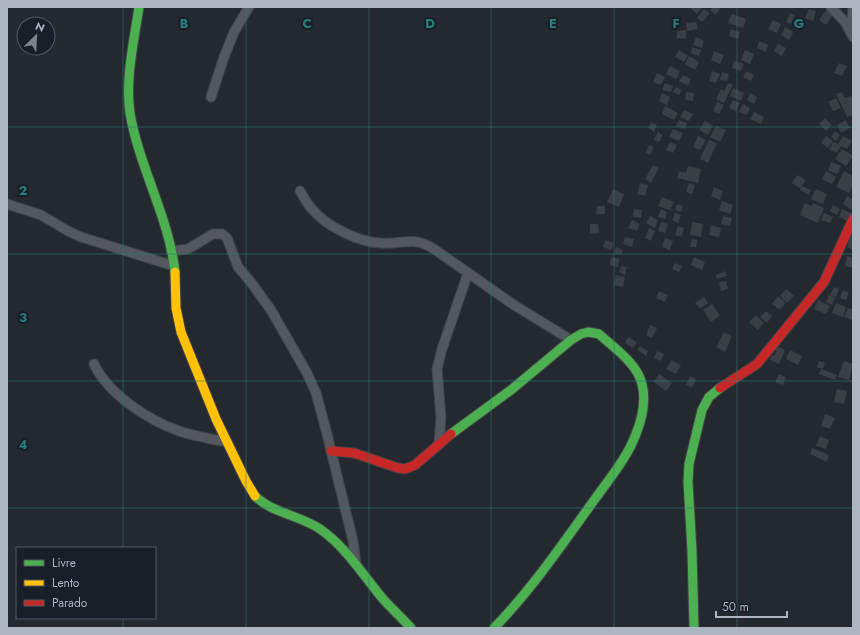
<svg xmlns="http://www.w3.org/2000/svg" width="860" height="635" font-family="Jost,sans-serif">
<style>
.building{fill:#3b3f44}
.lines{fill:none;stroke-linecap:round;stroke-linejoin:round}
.street-casing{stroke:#404448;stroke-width:11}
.fast-casing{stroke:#404448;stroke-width:11}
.slow-casing{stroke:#404448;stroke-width:11}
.jam-casing{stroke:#404448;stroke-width:11}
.street{stroke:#54575d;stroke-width:9}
.fast{stroke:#4caf50;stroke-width:9}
.slow{stroke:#ffc107;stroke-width:9}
.jam{stroke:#c62828;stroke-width:9}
.grid{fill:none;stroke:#277f7a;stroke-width:1;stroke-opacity:0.55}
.grid-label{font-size:13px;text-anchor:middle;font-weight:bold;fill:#277f7a;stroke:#191f28;stroke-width:4;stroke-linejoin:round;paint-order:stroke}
</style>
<rect width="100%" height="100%" fill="#24292f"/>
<g class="building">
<polygon points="692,7 703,7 697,14 691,9"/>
<polygon points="713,7 718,7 720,9 715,15 710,10"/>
<polygon points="704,9 710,13 702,22 697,18"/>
<polygon points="809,9 816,11 813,21 805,18"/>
<polygon points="826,10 833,15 826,25 819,20"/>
<polygon points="790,13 795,15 791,24 786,22"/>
<polygon points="732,14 746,19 743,28 728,23"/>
<polygon points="773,20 781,24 777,33 768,29"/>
<polygon points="696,22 698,29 687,31 686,23"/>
<polygon points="785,27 793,32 789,40 781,35"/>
<polygon points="731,29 740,32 738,39 729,36"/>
<polygon points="686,30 686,39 677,38 677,31"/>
<polygon points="696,37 704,41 702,48 693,45"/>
<polygon points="759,41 768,45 766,52 757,48"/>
<polygon points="778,44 786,48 782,56 774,51"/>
<polygon points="693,47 701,50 699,56 690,53"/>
<polygon points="679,50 688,56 684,62 675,57"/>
<polygon points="745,50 754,54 750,64 741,60"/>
<polygon points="714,51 724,55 720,64 711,60"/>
<polygon points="689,56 699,62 695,70 685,64"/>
<polygon points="734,61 744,64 741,71 732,68"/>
<polygon points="839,63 847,66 842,76 834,73"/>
<polygon points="670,66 680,71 676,79 666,74"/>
<polygon points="712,71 720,74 716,83 709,81"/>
<polygon points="746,71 754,75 751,81 743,77"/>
<polygon points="722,72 729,74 727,81 720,80"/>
<polygon points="657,73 665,77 661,85 653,82"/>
<polygon points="683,75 691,79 688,86 679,81"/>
<polygon points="665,83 673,86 671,92 662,90"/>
<polygon points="728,83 733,85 724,103 716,99 721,89 724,91"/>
<polygon points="676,87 682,90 679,95 673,92"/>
<polygon points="733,88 744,93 741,101 730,96"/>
<polygon points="686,92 694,93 693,101 685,100"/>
<polygon points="842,92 845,98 851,96 853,100 853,115 847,117 836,94"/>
<polygon points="662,93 670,97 667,105 659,101"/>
<polygon points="750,93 757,97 754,104 747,100"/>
<polygon points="836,98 841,108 833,111 828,102"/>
<polygon points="733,100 740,103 736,111 729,108"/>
<polygon points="717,102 724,105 719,114 713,111"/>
<polygon points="743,104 750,108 747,115 739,112"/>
<polygon points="665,106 678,113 674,120 662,114"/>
<polygon points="684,110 693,114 689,121 680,117"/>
<polygon points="754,112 764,117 761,124 750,119"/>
<polygon points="825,118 832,125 826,131 819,124"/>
<polygon points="679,120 687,123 685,129 676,126"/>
<polygon points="846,120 850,128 841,133 837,125"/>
<polygon points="705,121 713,126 708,135 699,130"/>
<polygon points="651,122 657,125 654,132 648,128"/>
<polygon points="716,126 726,130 720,142 710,137"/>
<polygon points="673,129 683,133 679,141 669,137"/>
<polygon points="835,131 840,135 836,141 831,137"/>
<polygon points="658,132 663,135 659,142 654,140"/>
<polygon points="698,136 706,140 700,150 693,147"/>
<polygon points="826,136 833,141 828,148 821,143"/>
<polygon points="843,136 852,141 847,149 841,146 837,153 829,149 833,142 838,144"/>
<polygon points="709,140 717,143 708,163 700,159"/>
<polygon points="670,142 677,145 673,153 666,150"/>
<polygon points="649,145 654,147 650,155 646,153"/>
<polygon points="842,149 853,156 846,166 835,159"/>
<polygon points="831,162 841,166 837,174 828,170"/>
<polygon points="653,165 659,168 651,183 645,179"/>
<polygon points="688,166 701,169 698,183 677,178 679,171 686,173"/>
<polygon points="826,171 836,177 832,184 822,179"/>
<polygon points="844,171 853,176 853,184 849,193 836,187"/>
<polygon points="797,175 806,180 800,188 792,183"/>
<polygon points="640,183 648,185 645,196 637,194"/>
<polygon points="689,183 695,185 692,194 686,192"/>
<polygon points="802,186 811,190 809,195 800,190"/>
<polygon points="714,187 723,191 720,200 711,196"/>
<polygon points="613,189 624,194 619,207 607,202"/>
<polygon points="816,189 827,194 823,204 811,199"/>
<polygon points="847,196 853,200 852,210 843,204"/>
<polygon points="662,197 674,202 670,210 658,206"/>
<polygon points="722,201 733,205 730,214 719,210"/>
<polygon points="805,203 812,206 813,203 824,208 818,223 800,215"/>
<polygon points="677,204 683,206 681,212 675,210"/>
<polygon points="833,205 840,209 837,215 830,211"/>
<polygon points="597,206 605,206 605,214 596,214"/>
<polygon points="634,209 642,210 641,218 633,217"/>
<polygon points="661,209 667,212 665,219 658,217"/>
<polygon points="842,209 851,213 848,221 839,217"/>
<polygon points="675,213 681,215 678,223 672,220"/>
<polygon points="824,213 833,217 830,223 821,220"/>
<polygon points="650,216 658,220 655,228 646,223"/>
<polygon points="723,216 732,218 730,226 721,224"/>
<polygon points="632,220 640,224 637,231 628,228"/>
<polygon points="661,222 668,224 665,233 658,231"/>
<polygon points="692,222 703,224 701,237 690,235"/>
<polygon points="590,224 598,224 599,233 590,234"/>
<polygon points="711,225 721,228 719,237 709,235"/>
<polygon points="678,226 684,228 682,237 675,235"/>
<polygon points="649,228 655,231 651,241 645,238"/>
<polygon points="851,236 853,237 853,250 847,247"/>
<polygon points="625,237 634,239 632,247 623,244"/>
<polygon points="665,238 673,241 670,250 662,247"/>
<polygon points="692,239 697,240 696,247 690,247"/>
<polygon points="605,240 614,243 611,250 603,247"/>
<polygon points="616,247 623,250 621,255 614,253"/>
<polygon points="847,256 853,258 853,268 845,266"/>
<polygon points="611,257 619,259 618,267 610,265"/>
<polygon points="694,257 705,262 702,270 691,265"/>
<polygon points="675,263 682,266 679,272 672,269"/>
<polygon points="621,266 627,267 625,275 619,272"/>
<polygon points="725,271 727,276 717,279 716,275"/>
<polygon points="616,275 625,277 623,287 614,285"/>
<polygon points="726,281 728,289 721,291 719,282"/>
<polygon points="834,287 839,289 836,297 830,295"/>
<polygon points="786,289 794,296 787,303 780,296"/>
<polygon points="843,290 849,293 846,300 840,298"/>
<polygon points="659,291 668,295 665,302 656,298"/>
<polygon points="829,295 835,298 832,305 826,302"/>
<polygon points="778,296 786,303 780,310 772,304"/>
<polygon points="704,297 708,303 700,309 695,303"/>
<polygon points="818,300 830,306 826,314 814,309"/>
<polygon points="836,303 846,307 843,317 832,313"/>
<polygon points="712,304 720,316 711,322 703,310"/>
<polygon points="848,308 853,310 852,320 844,317"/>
<polygon points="766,311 772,316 767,323 760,317"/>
<polygon points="756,315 764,323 758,330 749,322"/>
<polygon points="650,325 657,328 652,338 646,335"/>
<polygon points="724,332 732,336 725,352 716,347"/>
<polygon points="628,337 637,342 633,348 625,343"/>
<polygon points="640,346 648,351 646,356 637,350"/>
<polygon points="777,346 785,350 779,364 770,360 772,355 774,356 777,351 775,350"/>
<polygon points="790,350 802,356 798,365 786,359"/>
<polygon points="657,351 664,354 661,361 654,358"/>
<polygon points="671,360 681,365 676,374 666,369"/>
<polygon points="819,361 825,363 823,369 817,367"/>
<polygon points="844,361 853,364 849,380 838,377"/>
<polygon points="821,369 837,375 835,380 819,374"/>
<polygon points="659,374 672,383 666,391 654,382"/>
<polygon points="779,374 786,377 783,385 775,382"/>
<polygon points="690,376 696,379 692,388 686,385"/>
<polygon points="837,389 847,391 844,404 834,402"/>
<polygon points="825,414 835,418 830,429 821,426"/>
<polygon points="820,436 829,440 826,449 816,446"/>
<polygon points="812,448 829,455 827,462 810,454"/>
</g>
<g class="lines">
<defs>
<g id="street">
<polyline points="831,7 845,22 853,37"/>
<polyline points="853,8 852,21 853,31"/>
<polyline points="211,97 224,57 234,32 249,7"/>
<path d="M300,191C304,197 307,204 312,209C326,226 358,242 380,243C403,245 412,235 434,249L514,305L571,340"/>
<polyline points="7,204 41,215 68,231 81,237 174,266"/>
<polyline points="171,251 188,249 213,234 222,234 227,238 238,267 250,281 271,310 307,373 316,393 326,430 353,541 356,564"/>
<path d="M94,364C108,394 148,420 179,431C194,436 211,439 227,442"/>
<polyline points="439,444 441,418 437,369 442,349 468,273"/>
</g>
<g id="fast">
<path d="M139,7C134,41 125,79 130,113C139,167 169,217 175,272"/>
<path d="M451,434L511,390L571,340L581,334L588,332L599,334C614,348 637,363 642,384C646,400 642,419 636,434C627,458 610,478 595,499C563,543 533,588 494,628"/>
<path d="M255,496C272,513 299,515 320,529C346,547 363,575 383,599C392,609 402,618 411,628"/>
<polyline points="694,628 692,551 688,482 689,464 702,410 709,397 720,388"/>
</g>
<polyline id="slow" points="175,272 176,308 181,332 216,419 246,481 255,496"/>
<g id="jam">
<polyline points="720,388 757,364 824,282 853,219"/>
<polyline points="331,451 354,453 398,468 405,469 415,465 451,434"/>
</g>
</defs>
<use href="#street" class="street-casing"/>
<use href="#fast" class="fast-casing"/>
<use href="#slow" class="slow-casing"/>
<use href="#jam" class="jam-casing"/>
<use href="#street" class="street"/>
<use href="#fast" class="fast"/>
<use href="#slow" class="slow"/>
<use href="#jam" class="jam"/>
</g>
<path class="grid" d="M123,7V548M246,7V628M369,7V628M491,7V628M614,7V628M737,7V628M7,127H853M7,254H853M7,381H853M7,508H853M123,618V628"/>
<g class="grid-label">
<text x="184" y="28">B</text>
<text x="307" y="28">C</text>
<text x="430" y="28">D</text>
<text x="553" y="28">E</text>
<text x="676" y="28">F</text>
<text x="799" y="28">G</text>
<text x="23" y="195">2</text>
<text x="23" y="322">3</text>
<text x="23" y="449">4</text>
</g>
<rect width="860" height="635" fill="none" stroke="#adb5c1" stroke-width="16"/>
<rect x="16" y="547" width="140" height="72" fill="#191f28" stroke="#545b65"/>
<rect x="24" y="560" width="20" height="6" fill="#4caf50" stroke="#545b65"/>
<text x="52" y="567" font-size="12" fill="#adb5c1">Livre</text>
<rect x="24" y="580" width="20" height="6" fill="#ffc107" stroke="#545b65"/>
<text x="52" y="587" font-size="12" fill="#adb5c1">Lento</text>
<rect x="24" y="600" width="20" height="6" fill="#c62828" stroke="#545b65"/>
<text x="52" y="607" font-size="12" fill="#adb5c1">Parado</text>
<g transform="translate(36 36) rotate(24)"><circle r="19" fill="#191f28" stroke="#545b65"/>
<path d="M0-3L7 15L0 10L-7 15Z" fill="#7d848e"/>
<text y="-6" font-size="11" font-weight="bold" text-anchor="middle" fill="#adb5c1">N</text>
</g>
<path d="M716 611v6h71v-6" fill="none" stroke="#adb5c1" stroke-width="2"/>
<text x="722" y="611" font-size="12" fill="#adb5c1" stroke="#191f28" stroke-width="3" paint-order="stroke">50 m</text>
</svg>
